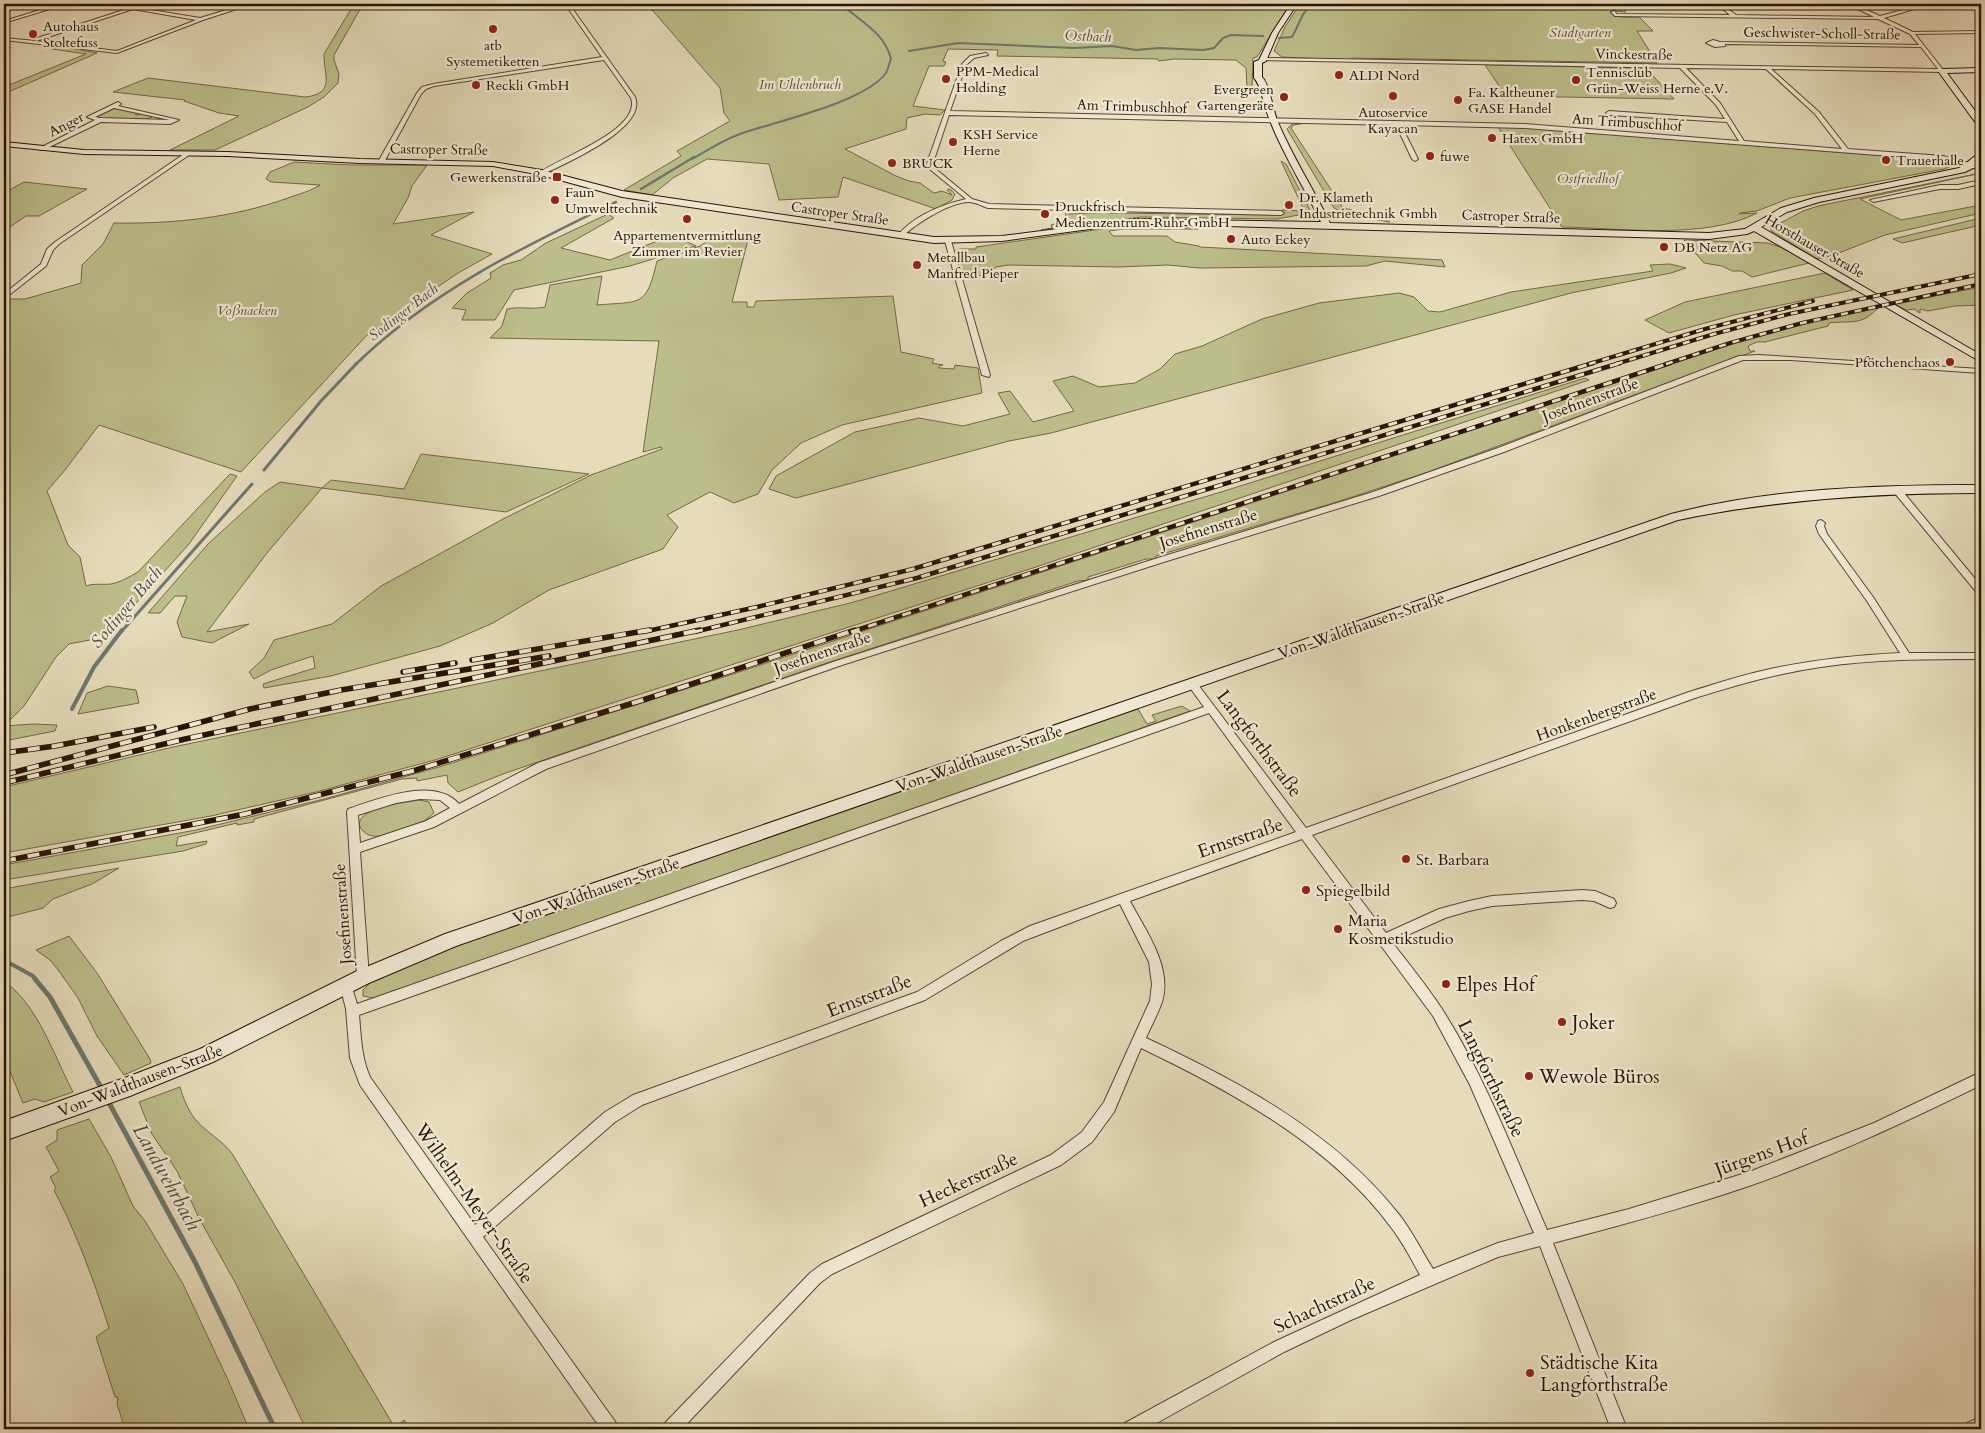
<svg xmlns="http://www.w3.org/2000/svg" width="1985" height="1433" font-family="Cardo,serif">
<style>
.green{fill:#bcbe8b;stroke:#736846}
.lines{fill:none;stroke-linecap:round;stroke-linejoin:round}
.stream-far4{stroke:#6c776f;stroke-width:2}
.stream-far3{stroke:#6c776f;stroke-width:2.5}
.stream-far2{stroke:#6c776f;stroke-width:3}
.stream-far1{stroke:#6c776f;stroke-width:4}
.stream{stroke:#6c776f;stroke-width:5}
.street-casing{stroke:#594530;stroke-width:2}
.secondary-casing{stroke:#2a1302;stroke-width:2}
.street{fill:#efe8d3;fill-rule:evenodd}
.secondary{fill:#efe8d3;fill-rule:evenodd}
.rail-far2-casing{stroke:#2a1302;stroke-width:4}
.rail-far1-casing{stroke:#2a1302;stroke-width:4.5}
.rail-casing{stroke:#2a1302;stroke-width:5.5}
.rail-far2{stroke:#efe8d3;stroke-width:2.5;stroke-dasharray:7;stroke-linecap:butt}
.rail-far1{stroke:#efe8d3;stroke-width:3;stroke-dasharray:9;stroke-linecap:butt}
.rail{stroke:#efe8d3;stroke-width:4;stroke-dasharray:12;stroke-linecap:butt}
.poi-dot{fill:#8f2418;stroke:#efe8d3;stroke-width:2}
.labels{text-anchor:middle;stroke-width:4.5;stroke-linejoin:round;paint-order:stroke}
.far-poi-label{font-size:14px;fill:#2a1302;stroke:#efe8d3;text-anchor:start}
.far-park-label{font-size:14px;font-style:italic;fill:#5d4f32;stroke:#efe8d3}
.far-street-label{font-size:14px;fill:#2a1302;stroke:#efe8d3}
.far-water-label{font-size:15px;font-style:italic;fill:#504d41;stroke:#efe8d3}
.street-label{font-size:16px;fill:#2a1302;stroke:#efe8d3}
.poi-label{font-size:16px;fill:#2a1302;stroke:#efe8d3;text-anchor:start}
.water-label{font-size:18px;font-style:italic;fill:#504d41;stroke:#efe8d3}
.near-street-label{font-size:19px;fill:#2a1302;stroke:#efe8d3}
.near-poi-label{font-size:19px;fill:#2a1302;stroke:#efe8d3;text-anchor:start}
.near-water-label{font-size:21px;font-style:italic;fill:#504d41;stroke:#efe8d3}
</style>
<rect width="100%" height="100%" fill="#e6dcbb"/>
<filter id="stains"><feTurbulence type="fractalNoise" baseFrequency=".004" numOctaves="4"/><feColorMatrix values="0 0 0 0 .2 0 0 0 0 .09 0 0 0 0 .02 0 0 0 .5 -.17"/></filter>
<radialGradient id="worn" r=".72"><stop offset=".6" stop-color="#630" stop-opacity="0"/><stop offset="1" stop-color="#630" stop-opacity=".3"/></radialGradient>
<g class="green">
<path d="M354,4H363L334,55V60L339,74L338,83L324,97L308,107L215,150H170L239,116L219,113L184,101L185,100L113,92L148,78L305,97C337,94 323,73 324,54Z"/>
<polygon points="647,4 1290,4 1257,57 1253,58 1252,87 1247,87 1246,68 1236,60 1174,59 1159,61 1158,59 997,56 998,50 948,49 943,61 946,62 944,66 929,66 913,106 945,110 940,115 925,114 907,118 906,129 845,149 896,176 909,181 920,183 934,193 942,191 952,195 947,190 950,189 955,194 952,200 936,209 843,177 838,197 779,200 769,164 707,159 673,178 652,195 624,190 681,156 677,151 730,121 724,113 720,88"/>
<path d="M1300,4H1618L1626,12L1612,11L1610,12C1617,19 1629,17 1639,17L1653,31H1637L1657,63L1352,58L1350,60L1282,57L1274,51L1285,27Z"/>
<polygon points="59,46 97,53 4,94 4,87 86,54 52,49"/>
<polygon points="1485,65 1646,68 1674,99 1506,96"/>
<polygon points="116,108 140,112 135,114 137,115 144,113 152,117 144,120 121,120 124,118 114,120 95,117 111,110 108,109"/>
<polygon points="1306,123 1293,125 1291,128 1343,208 1381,217 1390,222 1348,215 1334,208 1287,129 1292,124"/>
<path d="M1498,127L1540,129L1901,157L1903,159L1927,161L1926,159L1945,161L1954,165L1944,169L1790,198L1757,211L1740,213L1739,214L1757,213C1705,240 1620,228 1562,227Z"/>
<polygon points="1281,161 1286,164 1310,210 1304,214 1277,219 1141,217 1041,230 1052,228 1051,225 1065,221 1066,210 1069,211 1069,214 1101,213 1101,210 1106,210 1106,213 1277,215 1283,214 1282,210 1300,211 1303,208"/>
<path d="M294,162L351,165H427L412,186L408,198L393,224L474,212L431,235L492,254L458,273L367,335L241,472L99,425L65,470L47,491L68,545L80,557L86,586C94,583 102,585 111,584C121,582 129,577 138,572L230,474L237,476L189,544L118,623L90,640L69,644L56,657L24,706L11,719L4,721V304L7,302L6,299H25L81,283L82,265L103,244L114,223C173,224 232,218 288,198C299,194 311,191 320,185L271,182L266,179L270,172Z"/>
<polygon points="1981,173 1860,199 1901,220 1981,205 1981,213 1885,235 1831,256 1817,259 1771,231 1771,228 1803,211 1818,206"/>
<polygon points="24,182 87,189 39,216 26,216 4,231 4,193"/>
<polygon points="608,214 614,218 561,248 610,260 672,235 696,246 630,266 514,290 495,320 462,320 466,310 452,308 467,293 491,278 490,273 503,265 521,260 546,243"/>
<polygon points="1981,218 1981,225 1902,243 1893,239"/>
<polygon points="1137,224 1201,224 1203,227 1198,229 1123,229 1109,231 1113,236 1167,236 1175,242 1199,246 1200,247 1442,260 1445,267 1385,261 1366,266 1200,268 1168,265 1118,267 1008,265 996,267 986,277 958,272 953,252 960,249 976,249 976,247"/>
<path d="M715,236L748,240L732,302H747V307H754L756,301L893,296L901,352L934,359L932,363L943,365L939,366V368L954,369L955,365L978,368L982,393L842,425L801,443L772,470L758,494L734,503L710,492L667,515L678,527L663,549L549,590L493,623L440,646L331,676L264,688L263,684L315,668L313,656L271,670L254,679L249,672L264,658L274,640L332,624L381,586L503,519L591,475L662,449L661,447L643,452L659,341L490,338L502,326L507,309C520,306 532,310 545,307L550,285L602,276L597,305C641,301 646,308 657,261L700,246Z"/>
<polygon points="1684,240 1768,243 1783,248 1809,263 1752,277 1742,271 1732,271 1722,266 1704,263"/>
<polygon points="1670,264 1686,268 1671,273 1571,293 1051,433 1009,441 796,498 769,489 776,476 855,432 919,418 963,426 1010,414 998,393 1010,391 1033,422 1074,411 1053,381 1073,376 1099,387 1135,383 1160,369 1175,354 1202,346 1262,319 1319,303 1399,293 1414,297 1428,311 1440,312 1511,292 1653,271 1650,265"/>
<polygon points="1825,273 1853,290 1734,315 1669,333 1645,320 1685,302"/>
<polygon points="1981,287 1981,305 1955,306 1928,311 1920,309 1920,313 1914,309 1906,310 1895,304"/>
<path d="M1881,306C1878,308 1872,314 1866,318C1855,324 1840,321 1829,323L1828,326L1765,342H1757L1748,346L1750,351H1755L1607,405L1603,409H1598L1428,472L1340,501L1156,556L1155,559H1146L1088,577V580L1078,581L821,665L503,774L458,792L448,783L447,775L417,781V778L402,779L254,819V822L237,825V823L178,837L176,846L207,841L206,844L183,851L4,880V865L196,830L324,799L439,767L733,674L1736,343L1816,321Z"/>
<polygon points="1585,378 1589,380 1033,568 435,760 316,792 211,816 4,853 4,787 173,747 738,630 854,602 1221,492"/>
<polygon points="421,454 589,474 506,512 322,488 267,553 207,632 249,624 212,643 182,637 177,622 187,596 175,596 160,613 148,613 208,544 265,492 280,482 322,488 331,480 404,489"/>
<polygon points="108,686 136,690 139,703 78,714 87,693"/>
<polygon points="1182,706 1190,711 374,998 363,996 363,990 370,983 439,952 1138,709 1147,724 1156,721 1152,715"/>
<polygon points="34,724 57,725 55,731 4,741 4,726"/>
<path d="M419,800L429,802L434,813L424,821L381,836C371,837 364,835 359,825C360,806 404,803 419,800Z"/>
<polygon points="119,868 92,884 53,899 43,908 4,918 4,889"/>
<polygon points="69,936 97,973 150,1059 151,1063 124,1075 97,1036 78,998 59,971 50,960 36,950"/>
<path d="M4,981C38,1005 54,1056 73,1092L44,1102L35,1099L23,1103L4,1057Z"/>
<path d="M180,1087C183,1098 188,1110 195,1119C206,1133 223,1140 233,1155L395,1428L404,1420L410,1429H306L236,1284L199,1218L177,1171L152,1134L139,1102Z"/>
<path d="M89,1119L111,1157L133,1206L145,1221L183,1284L228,1380L249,1429H125L117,1404L118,1397H115L96,1337L109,1328C94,1281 77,1234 54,1190L56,1188L50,1177L59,1171L46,1147L57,1140V1130Z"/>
</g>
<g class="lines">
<g class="stream-far4">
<path d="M1279,38L1292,37C1301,22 1299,16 1312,4"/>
<polyline points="909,51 958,43 1074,48 1112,46 1136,50 1159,48 1203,50 1214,48 1223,38 1231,35 1263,36"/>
<path d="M692,159C708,150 723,140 740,134C776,121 864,103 886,73C888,70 889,63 891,59C885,33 860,21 841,4"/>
</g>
<g class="stream-far3">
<polyline points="641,189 694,157"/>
<path d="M356,364C431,291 523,247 616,202"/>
</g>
<g class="stream-far2">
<polyline points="264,470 321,401 357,363"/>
<polyline points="121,632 252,484"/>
</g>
<g class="stream-far1">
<polyline points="72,709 94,667 122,630"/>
<polyline points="4,960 33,976 36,980"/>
</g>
<g class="stream">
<polyline points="35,979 50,997 103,1091"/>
<polyline points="107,1099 195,1262 275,1429"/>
</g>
<defs>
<g id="street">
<polygon points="60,4 66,4 4,23 4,21"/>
<path d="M246,4H252L203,20L117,53L4,40V38L36,41L34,39L133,7L200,18ZM133,9L196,20L117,51L36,41Z"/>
<path d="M565,4H569L635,97C648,128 566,163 544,174L539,173C559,158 642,130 631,98L604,60L434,86L426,89L421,94L384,162L379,163L378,162L417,93L422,87L433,84L602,57Z"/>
<path d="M1717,4H1721L1736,15L1874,17L1848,4H1853L1880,16L1925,4H1931L1884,18L1913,32L1981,31V33L1915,34L1944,71L1942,72L1771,69L1819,112L1848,149L1943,156L1981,166V170L1943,160L1525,128L1401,125L1418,159L1415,161L1412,159L1396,125L949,115L932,166L972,199L989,204L1281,211L1284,213L1281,215L988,208C982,206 975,202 969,202C950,202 917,223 903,236L898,235C915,215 941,205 966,199L926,166L962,64L970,56L986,53L988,55L974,58L966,65L950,111L1525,124L1739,141L1727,122L1609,115L1606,113L1609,111L1725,119L1716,105L1680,68L1263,60L1261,59L1263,58L1938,69L1921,47L1725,44V46L1715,47L1706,43L1713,40L1720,42L1919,45L1910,34L1878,19L1615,16L1611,12L1615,11L1616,14L1730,15ZM1686,68L1766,69L1815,114L1842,149L1744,141L1720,103Z"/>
<path d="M118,102L121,104L118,106L179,120L170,124L101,122L43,150L38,149L95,120L87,117ZM114,108L170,120L100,118L95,117Z"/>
<polygon points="187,152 192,153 59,244 53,250 46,266 4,299 4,294 41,264 47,249 55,242"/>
<polygon points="1981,180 1981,184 1958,189 1940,189 1873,202 1870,200 1940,185 1958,185"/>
<polygon points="948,239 951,241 990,375 989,377 982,375 945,241"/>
<path d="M1759,355L1981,369V373L1791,360H1743L1504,452L1379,496L1167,561L842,665L546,769L434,827L360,852L369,977L367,981L363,983L359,981L357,977L347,812L348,809C379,799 434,776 459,804L538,763L836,661L1161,557L1373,492L1498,448L1739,356ZM420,799L440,800L450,808L426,821L360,843L358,815L396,803Z"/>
<polygon points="1896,486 1899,487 1981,586 1981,595 1978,594 1893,491 1892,489"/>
<path d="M1821,520L1825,523L1824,526L1827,534L1873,597L1909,653H1981V659C1928,659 1875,659 1821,667C1778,673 1737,685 1695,698L1312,835L1386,933L1439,909L1469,901L1492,896L1582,890L1595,891L1614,899L1616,903L1614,907L1610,908L1594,901L1582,900L1492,906L1469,911L1445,918L1392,942C1409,964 1427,986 1442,1009C1486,1078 1515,1156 1547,1230L1629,1209L1749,1172L1874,1123L1981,1072V1085C1905,1122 1829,1158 1749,1186C1685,1208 1618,1226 1553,1243L1627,1429H1611L1540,1246L1498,1257L1351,1320L1284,1352L1146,1429H1123L1125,1423L1274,1342L1420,1275C1411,1259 1402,1241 1390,1226C1330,1145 1231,1091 1141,1048L1114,1112L1092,1142L1061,1165L832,1274L820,1283L682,1429H663L665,1423L810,1273L822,1264L1051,1155L1082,1132L1104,1102L1150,1001L1152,984L1149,962L1120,904L1023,941L925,1000L642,1105L615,1122L483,1237L616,1423L618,1429H601L360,1085L350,1058L346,1009L340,985L342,981L346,979L350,981L357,1004L1204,707L1188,685L1193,681L1196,682L1306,828L1689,692C1715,684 1742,675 1770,669C1813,660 1856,655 1900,653L1867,601L1819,534L1816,526L1818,521ZM1209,713L1296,832L1030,926L1001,941L917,992L633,1095L605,1112L475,1225L370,1077C361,1057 361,1036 359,1015ZM1302,839L1433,1016L1470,1085L1534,1233L1498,1243L1433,1269C1421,1250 1411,1229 1397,1212C1332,1131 1238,1081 1146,1038C1151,1026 1158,1014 1162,1002C1173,967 1145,930 1130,901Z"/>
<polygon points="1981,1417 1981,1429 1965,1429 1967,1423"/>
</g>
<g id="secondary">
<path d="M1291,4H1297L1278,33L1266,61L1262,63V77C1269,83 1273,110 1277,120C1292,156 1313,188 1330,223L1709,233L1745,229L1781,208L1814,198L1959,168C1967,164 1974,155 1981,153V160L1975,167L1965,172L1819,202L1787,212L1761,227L1981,355V362L1754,231L1747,234L1709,239L1150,224L1112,226L1002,241L934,243L622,197L541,175L493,166L360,163L228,156L84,154L4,146V142L84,150L228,152L360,159L493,162L542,170L622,191L934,237L1002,236L1135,219L1321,222C1303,185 1280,150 1266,110C1263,101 1261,85 1254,78V62L1259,60L1272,33Z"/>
<polygon points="1981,68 1981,72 1947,73 1981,119 1981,126 1978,126 1938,71 1942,69"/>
<path d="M1981,485V493C1879,493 1778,499 1678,520L456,946L369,983L213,1062L130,1096L4,1141V1121L130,1076L200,1049L357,971L445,934L1671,514C1771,488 1878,485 1981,485Z"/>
</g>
</defs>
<use href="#street" class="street-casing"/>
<use href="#secondary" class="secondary-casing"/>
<use href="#street" class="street"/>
<use href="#secondary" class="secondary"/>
<defs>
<g id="rail-far2">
<polyline points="1589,364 1705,329 1813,301"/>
<polyline points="1616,364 1714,334 1789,314 1981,274"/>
<polyline points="1666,364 1730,343 1802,323 1981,284"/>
</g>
<g id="rail-far1">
<polyline points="643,632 757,607 913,569 1593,363"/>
<polyline points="694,632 917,578 1620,363"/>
<polyline points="851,632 1670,363"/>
</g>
<g id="rail">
<polyline points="472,660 650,630"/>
<polyline points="403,672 455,663"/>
<polyline points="4,753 55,746 154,727"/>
<polyline points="4,775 250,709 341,690 549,656"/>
<polyline points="4,783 185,739 700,630"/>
<polyline points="4,861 245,814 416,770 643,700 855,630"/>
</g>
</defs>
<use href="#rail-far2" class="rail-far2-casing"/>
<use href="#rail-far1" class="rail-far1-casing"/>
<use href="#rail" class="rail-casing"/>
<use href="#rail-far2" class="rail-far2"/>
<use href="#rail-far1" class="rail-far1"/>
<use href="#rail" class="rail"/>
</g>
<g class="poi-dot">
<circle cx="493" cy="29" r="5"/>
<circle cx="33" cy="34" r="5"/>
<circle cx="1339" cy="75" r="5"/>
<circle cx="946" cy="79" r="5"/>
<circle cx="1576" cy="80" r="5"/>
<circle cx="476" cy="85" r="5"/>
<circle cx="1393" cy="96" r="5"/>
<circle cx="1284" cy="97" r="5"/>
<circle cx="1458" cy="100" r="5"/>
<circle cx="1492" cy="138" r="5"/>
<circle cx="953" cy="142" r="5"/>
<circle cx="1430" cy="156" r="5"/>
<circle cx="1886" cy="160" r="5"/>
<circle cx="892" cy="163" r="5"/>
<rect x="552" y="172" width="10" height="10" rx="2.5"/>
<circle cx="555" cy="200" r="5"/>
<circle cx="1289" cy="205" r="5"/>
<circle cx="1045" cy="214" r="5"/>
<circle cx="687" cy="219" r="5"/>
<circle cx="1231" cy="239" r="5"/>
<circle cx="1664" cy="247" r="5"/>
<circle cx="917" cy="265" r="5"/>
<circle cx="1950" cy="362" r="5"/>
<circle cx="1406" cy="859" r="5"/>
<circle cx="1306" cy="890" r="5"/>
<circle cx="1338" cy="929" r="5"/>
<circle cx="1446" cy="984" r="5"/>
<circle cx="1562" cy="1022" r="5"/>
<circle cx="1529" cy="1076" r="5"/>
<circle cx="1530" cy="1373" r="5"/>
</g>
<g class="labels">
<g class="far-poi-label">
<text x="43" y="31">Autohaus<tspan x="43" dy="16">Stoltefuss</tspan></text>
<text x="493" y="50" text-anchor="middle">atb<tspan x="493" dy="16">Systemetiketten</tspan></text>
<text x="956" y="76">PPM-Medical<tspan x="956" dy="16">Holding</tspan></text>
<text x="1586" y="77">Tennisclub<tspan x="1586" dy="16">Grün-Weiss Herne e.V.</tspan></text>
<text x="1349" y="80">ALDI Nord</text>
<text x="486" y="90">Reckli GmbH</text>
<text x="1274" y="94" text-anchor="end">Evergreen<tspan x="1274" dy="16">Gartengeräte</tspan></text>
<text x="1468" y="97">Fa. Kaltheuner<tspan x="1468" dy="16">GASE Handel</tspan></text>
<text x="1393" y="117" text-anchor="middle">Autoservice<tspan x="1393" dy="16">Kayacan</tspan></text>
<text x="963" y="139">KSH Service<tspan x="963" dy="16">Herne</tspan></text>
<text x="1502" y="143">Hatex GmbH</text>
<text x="1440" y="161">fuwe</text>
<text x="1896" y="165">Trauerhalle</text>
<text x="902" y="168">BRUCK</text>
<text x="547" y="182" text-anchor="end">Gewerkenstraße</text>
<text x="565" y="197">Faun<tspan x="565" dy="16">Umwelttechnik</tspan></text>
<text x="1299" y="202">Dr. Klameth<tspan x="1299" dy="16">Industrietechnik Gmbh</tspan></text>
<text x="1055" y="211">Druckfrisch<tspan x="1055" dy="16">Medienzentrum Ruhr GmbH</tspan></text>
<text x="687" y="240" text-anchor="middle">Appartementvermittlung<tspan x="687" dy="16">Zimmer im Revier</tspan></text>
<text x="1241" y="244">Auto Eckey</text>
<text x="1674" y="252">DB Netz AG</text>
<text x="927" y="262">Metallbau<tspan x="927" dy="16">Manfred Pieper</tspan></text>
<text x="1940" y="367" text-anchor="end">Pfötchenchaos</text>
</g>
<g class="far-park-label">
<text x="1580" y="37">Stadtgarten</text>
<text x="800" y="89">Im Uhlenbruch</text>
<text x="1588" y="183">Ostfriedhof</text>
<text x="247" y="315">Voßnacken</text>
</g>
<g class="far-street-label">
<text transform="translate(1822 33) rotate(1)" y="5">Geschwister-Scholl-Straße</text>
<text transform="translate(1634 54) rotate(1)" y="5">Vinckestraße</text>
<text transform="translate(1132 106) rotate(2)" y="5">Am Trimbuschhof</text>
<text transform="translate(1627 122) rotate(4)" y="5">Am Trimbuschhof</text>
<text transform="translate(66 124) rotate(-27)" y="5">Anger</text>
<text transform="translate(439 149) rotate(1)" y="5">Castroper Straße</text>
<text transform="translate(840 213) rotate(8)" y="5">Castroper Straße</text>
<text transform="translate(1511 216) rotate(2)" y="5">Castroper Straße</text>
<text transform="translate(1815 246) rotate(30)" y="5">Horsthauser Straße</text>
</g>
<g class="far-water-label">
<text transform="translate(1088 36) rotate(2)" y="5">Ostbach</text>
<text transform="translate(403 312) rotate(-38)" y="5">Sodinger Bach</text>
</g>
<g class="street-label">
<text transform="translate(1590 399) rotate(-20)" y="6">Josefinenstraße</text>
<text transform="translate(1208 528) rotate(-17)" y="6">Josefinenstraße</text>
<text transform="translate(1361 625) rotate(-19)" y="6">Von-Waldthausen-Straße</text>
<text transform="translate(822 652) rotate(-19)" y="6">Josefinenstraße</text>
<text transform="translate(1596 714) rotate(-20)" y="6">Honkenbergstraße</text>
<text transform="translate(979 758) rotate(-19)" y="6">Von-Waldthausen-Straße</text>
<text transform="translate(596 890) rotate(-19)" y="6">Von-Waldthausen-Straße</text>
<text transform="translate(342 914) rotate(-94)" y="6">Josefinenstraße</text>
<text transform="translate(140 1080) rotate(-21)" y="6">Von-Waldthausen-Straße</text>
</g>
<g class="poi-label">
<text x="1416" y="865">St. Barbara</text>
<text x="1316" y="896">Spiegelbild</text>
<text x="1348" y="926">Maria<tspan x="1348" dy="18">Kosmetikstudio</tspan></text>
</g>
<g class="water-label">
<text transform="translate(126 607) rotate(-50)" y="6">Sodinger Bach</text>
</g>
<g class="near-street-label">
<text transform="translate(1260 743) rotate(53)" y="7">Langforthstraße</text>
<text transform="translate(1240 837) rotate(-19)" y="7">Ernststraße</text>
<text transform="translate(869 995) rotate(-21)" y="7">Ernststraße</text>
<text transform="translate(1492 1078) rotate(64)" y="7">Langforthstraße</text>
<text transform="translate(1761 1153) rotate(-20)" y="7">Jürgens Hof</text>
<text transform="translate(968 1179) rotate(-25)" y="7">Heckerstraße</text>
<text transform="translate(475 1203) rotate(55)" y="7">Wilhelm-Meyer-Straße</text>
<text transform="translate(1324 1304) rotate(-25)" y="7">Schachtstraße</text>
</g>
<g class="near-poi-label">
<text x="1456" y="991">Elpes Hof</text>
<text x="1572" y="1029">Joker</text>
<text x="1539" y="1083">Wewole Büros</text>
<text x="1540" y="1369">Städtische Kita<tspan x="1540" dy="22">Langforthstraße</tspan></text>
</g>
<g class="near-water-label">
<text transform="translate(167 1177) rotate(61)" y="7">Landwehrbach</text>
</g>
</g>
<rect width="1985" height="1433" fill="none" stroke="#e6dcbb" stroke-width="20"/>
<rect x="5" y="5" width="1975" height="1423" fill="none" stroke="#2a1302" stroke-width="2.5"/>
<rect x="10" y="10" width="1965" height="1413" fill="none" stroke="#2a1302"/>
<rect width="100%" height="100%" filter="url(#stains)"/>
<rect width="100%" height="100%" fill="url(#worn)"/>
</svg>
